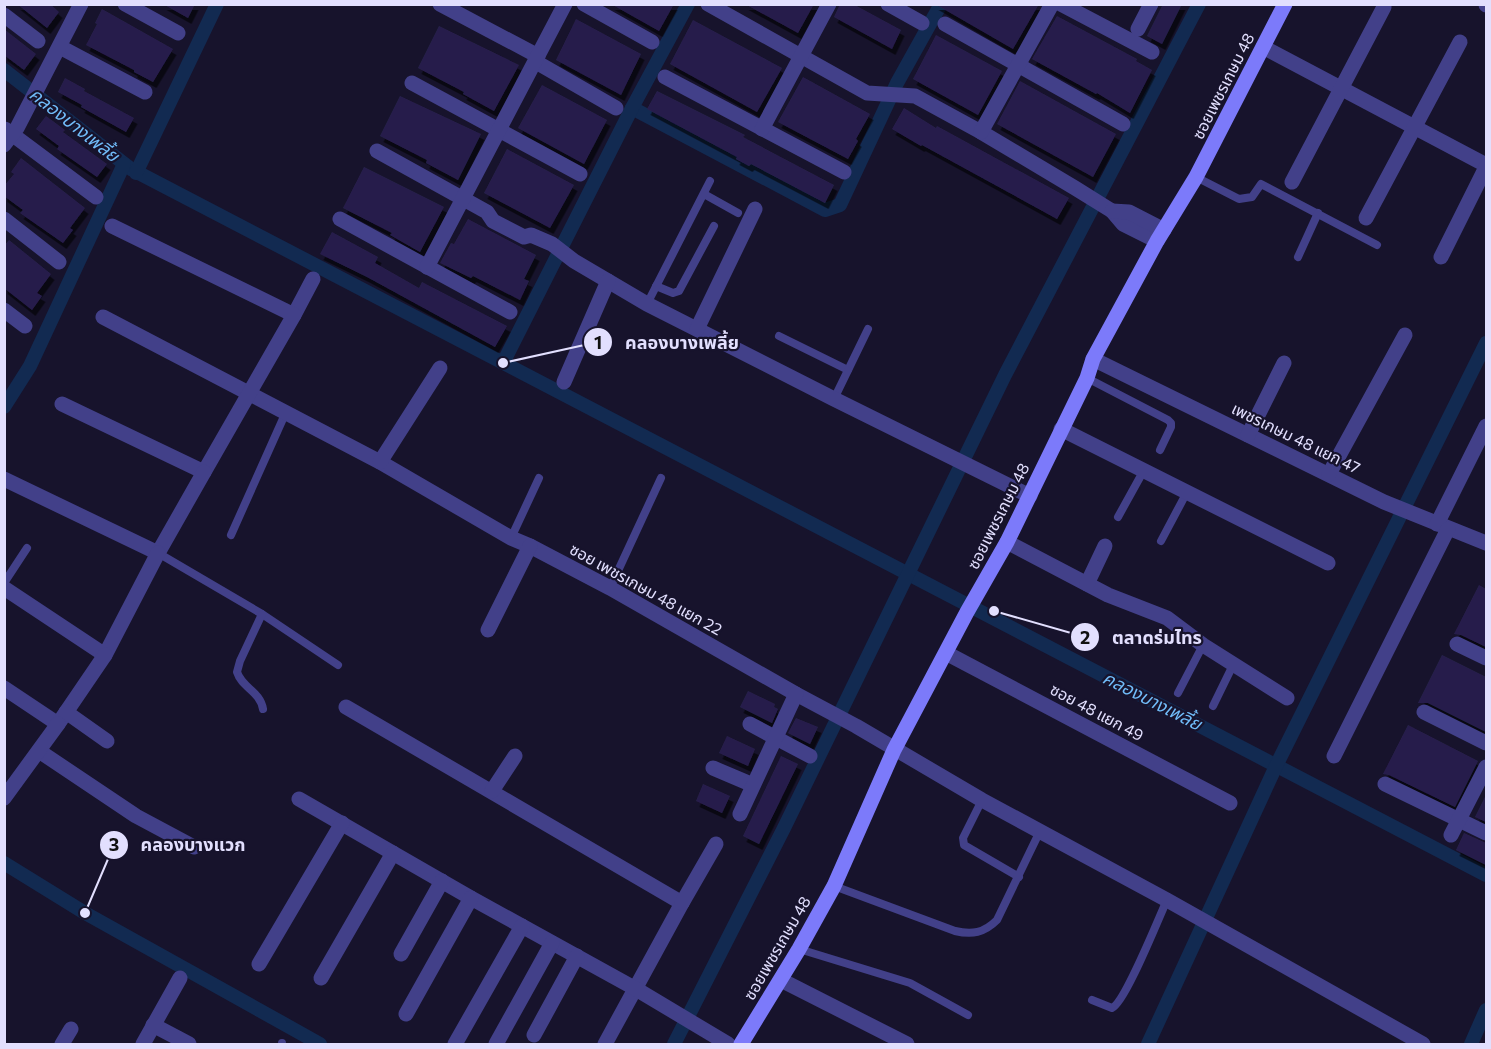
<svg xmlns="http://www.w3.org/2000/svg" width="1491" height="1049" font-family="Commissioner,'Noto Sans Thai',sans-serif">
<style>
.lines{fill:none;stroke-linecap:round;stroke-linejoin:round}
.canal{stroke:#122a51;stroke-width:14}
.building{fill:#281f4c;filter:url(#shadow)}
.lane{stroke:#424089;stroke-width:8}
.street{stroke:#424089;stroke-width:15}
.secondary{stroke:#7c7afa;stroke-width:15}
.labels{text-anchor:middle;stroke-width:4.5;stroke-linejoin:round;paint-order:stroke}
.street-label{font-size:16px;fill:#e2dffe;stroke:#17132c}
.water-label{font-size:18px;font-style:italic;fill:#71bcf9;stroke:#17132c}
.leader{fill:none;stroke:#e2dffe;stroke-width:2}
.callout-dot{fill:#e2dffe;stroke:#17132c;stroke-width:2}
.mark-label{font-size:18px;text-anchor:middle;font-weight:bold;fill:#111}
.callout-label{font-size:18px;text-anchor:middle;font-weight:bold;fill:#e2dffe;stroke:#17132c;stroke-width:4.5;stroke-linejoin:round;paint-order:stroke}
</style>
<defs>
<filter id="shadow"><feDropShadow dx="3.5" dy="6" stdDeviation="0" flood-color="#0009"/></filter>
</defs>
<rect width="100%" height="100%" fill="#17132c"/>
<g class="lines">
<g class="canal">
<polyline points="4,70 131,169 1486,875"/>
<polyline points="632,108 825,210 840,205 897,83 941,4"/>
<polyline points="136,173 217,4"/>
<polyline points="503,363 632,108 688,4"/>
<polyline points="4,407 30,366 124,164"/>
<polyline points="4,863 85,913 320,1044"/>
<polyline points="674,1044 784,828 1005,375 1199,4"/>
<polyline points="1148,1044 1276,766 1486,343"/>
<polyline points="1471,1044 1486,1010"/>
</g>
</g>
<g class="building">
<polygon points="17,4 50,4 59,12 47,28"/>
<polygon points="163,4 195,4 188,18"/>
<polygon points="611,4 674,4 659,31"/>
<polygon points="745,4 814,4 798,33"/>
<polygon points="840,4 853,4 901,30 892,49 834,17"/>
<polygon points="935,4 1039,4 1013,49"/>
<polygon points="1163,4 1182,4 1162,44 1147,36"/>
<polygon points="102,9 173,49 153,82 134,72 134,70 86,45 97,24 95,23"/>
<polygon points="1057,16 1137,59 1136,61 1152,70 1130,113 1097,93 1096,94 1032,59"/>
<polygon points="576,19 641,54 621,95 556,60"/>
<polygon points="693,20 782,68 757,112 670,64"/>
<polygon points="439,26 519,65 494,111 463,94 464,92 418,68"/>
<polygon points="4,29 36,54 24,70 4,55"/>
<polygon points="936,35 1002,71 978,115 913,79"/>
<polygon points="803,77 870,114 856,139 858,141 848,159 778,122"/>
<polygon points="65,78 85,89 84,91 134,118 126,132 81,107 82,105 58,92"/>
<polygon points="1020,81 1116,134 1093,177 997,124"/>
<polygon points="542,85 607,120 584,164 518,128"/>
<polygon points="657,91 745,135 743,137 834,185 825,203 751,164 749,166 736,159 737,157 647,109"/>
<polygon points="400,96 481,134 458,180 426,163 427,160 380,136"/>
<polygon points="904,108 936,128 937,126 1069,198 1057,219 922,145 921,146 892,129"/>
<polygon points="46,116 65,130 63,132 107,164 97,177 57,149 59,146 36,129"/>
<polygon points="507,149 574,185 550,228 484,193"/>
<polygon points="21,158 85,208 70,228 73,230 63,243 20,213 23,210 4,196 4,186 14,174 11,172"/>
<polygon points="364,167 444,207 420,252 390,235 392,233 343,208"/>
<polygon points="468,219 536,255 524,279 529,281 520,300 473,276 471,278 440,263 451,243 454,244"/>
<polygon points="332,232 378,257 375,263 419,288 422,282 507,326 495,347 367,277 320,254"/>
<polygon points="9,240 51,274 37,293 42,296 32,310 4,288 4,246"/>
<polygon points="1479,585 1486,589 1486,647 1461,635 1454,634"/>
<polygon points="1442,655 1486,677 1486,732 1428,703 1418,703"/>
<polygon points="748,691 775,704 774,707 778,709 772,723 740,707"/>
<polygon points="796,718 818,727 810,744 788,733"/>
<polygon points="1408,725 1478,761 1455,807 1389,775 1383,774"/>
<polygon points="727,736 755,749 748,766 719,753"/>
<polygon points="781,756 798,764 759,844 743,836"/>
<polygon points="703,784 730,796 722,813 696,801"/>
<polygon points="1486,795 1486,822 1475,817"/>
<polygon points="1464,833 1486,843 1486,865 1456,850"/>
</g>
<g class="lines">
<g class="lane">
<polyline points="1196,177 1239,199 1252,197 1261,184 1377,245"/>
<polyline points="704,194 738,213"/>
<polyline points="1298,257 1318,213"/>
<polyline points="656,286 673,293 679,291 714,226"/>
<polyline points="647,304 710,181"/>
<polyline points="779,336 848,370"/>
<polyline points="1087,378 1168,420 1171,423 1171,427 1160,450"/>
<polyline points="834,399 868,329"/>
<polyline points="1118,517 1144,470"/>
<polyline points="231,535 286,412"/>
<polyline points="511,538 539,478"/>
<polyline points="1161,541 1187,492"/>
<polyline points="158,553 262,614 338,665"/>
<polyline points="4,583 27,548"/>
<polyline points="610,588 661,478"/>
<path d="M262,614L240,661L237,672C242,688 260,691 263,709"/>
<polyline points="1178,693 1203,645"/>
<polyline points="1213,706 1234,663"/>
<polyline points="982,800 963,838 964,845 1019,877"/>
<path d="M834,886L955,931C972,935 984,933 997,920L1040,831"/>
<polyline points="799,949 910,983 968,1015"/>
<path d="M1092,1000L1112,1008C1125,1003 1159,917 1167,900"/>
<polyline points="282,1044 282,1043"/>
</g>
<g class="street">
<polyline points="125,4 178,33"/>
<polyline points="440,4 538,56"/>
<polyline points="584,4 652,42"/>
<polyline points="708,4 867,93 915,96 981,132 1075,188 1112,211 1123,224 1157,241"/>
<polyline points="888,4 922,23"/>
<polyline points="1061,4 1152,52"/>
<polyline points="1486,4 1486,5"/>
<polyline points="4,15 38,41"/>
<polyline points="945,24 1123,124"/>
<polyline points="1138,29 1151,4"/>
<polyline points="60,47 145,92"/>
<polyline points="1263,47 1486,165"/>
<polyline points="536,62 616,108"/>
<polyline points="665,77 844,172"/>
<polyline points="412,83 580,174"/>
<polyline points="5,129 96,197"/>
<polyline points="762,129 829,4"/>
<polyline points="981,132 1052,4"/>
<polyline points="4,145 17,128 81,4"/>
<polyline points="377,151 487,212 493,221 524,237 531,235 552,244 574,261 647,304 834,399 1030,496"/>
<polyline points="1292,182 1384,7"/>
<polyline points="1112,211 1129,212 1164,230"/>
<polyline points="1366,218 1460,42"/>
<polyline points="4,219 59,262"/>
<polyline points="340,219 510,312"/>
<polyline points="1441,257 1486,167"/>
<polyline points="427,267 565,4"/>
<polyline points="4,310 25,326"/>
<polyline points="294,315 313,279"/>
<polyline points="103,317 380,462 511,538 530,546 610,588 796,694 856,726 982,800 1167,900 1423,1044"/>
<polyline points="697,329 755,209"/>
<polyline points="1093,359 1384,502 1486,543"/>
<polyline points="564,382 608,281"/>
<polyline points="62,404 204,472 294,315 112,226"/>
<polyline points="1061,429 1328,563"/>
<polyline points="1248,435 1284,363"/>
<polyline points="380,462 440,368"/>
<polyline points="1329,474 1405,335"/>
<polyline points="4,479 158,553 204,472"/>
<polyline points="1437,524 1486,426"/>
<polyline points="1007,542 1108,595 1167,618 1203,645 1287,698"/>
<polyline points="1087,584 1105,546"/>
<polyline points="4,588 105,655 158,553"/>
<polyline points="488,630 530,546"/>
<polyline points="1457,644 1486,658"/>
<polyline points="946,653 1230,803"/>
<polyline points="4,688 58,724 105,655"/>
<polyline points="346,707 682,903 605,1044"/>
<polyline points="66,712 107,741"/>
<polyline points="1424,712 1486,743"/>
<polyline points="750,724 810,756"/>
<polyline points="39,751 136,816 194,847"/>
<polyline points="1334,756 1448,529"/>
<polyline points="713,768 753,785"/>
<polyline points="1385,784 1486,833"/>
<polyline points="492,791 515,756"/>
<polyline points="4,798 58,724"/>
<polyline points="299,799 471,898 636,989 728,1044"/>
<polyline points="740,814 796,694"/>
<polyline points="1451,835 1486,767"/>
<polyline points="682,903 716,844"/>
<polyline points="401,954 442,881"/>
<polyline points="259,964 342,823"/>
<polyline points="321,978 393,853"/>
<polyline points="781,980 907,1044"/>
<polyline points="406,1014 471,898"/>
<polyline points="153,1025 189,1044"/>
<polyline points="534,1035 577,956"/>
<polyline points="62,1044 71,1029"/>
<polyline points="143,1044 180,978"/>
<polyline points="455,1044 522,926"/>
<polyline points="496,1044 552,943"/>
</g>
<polyline class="secondary" points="741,1044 799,949 834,886 894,750 967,612 1007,542 1087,378 1093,359 1157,241 1196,177 1285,4"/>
</g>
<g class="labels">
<g class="street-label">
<text transform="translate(1223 86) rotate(-63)" y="6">ซอยเพชรเกษม 48</text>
<text transform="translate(1296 438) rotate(26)" y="6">เพชรเกษม 48 แยก 47</text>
<text transform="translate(998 516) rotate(-63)" y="6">ซอยเพชรเกษม 48</text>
<text transform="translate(646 589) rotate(29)" y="6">ซอย เพชรเกษม 48 แยก 22</text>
<text transform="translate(1097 712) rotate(28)" y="6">ซอย 48 แยก 49</text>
<text transform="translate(777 948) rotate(-60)" y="6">ซอยเพชรเกษม 48</text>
</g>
<g class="water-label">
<text transform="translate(74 125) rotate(38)" y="6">คลองบางเพลี้ย</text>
<text transform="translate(1152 701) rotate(27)" y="6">คลองบางเพลี้ย</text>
</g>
</g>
<path class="leader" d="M503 363L598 342M994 611L1085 637M85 913L114 845"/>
<g class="callout-dot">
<circle cx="503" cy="363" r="6"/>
<circle cx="994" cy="611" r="6"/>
<circle cx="85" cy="913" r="6"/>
<circle cx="598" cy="342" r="15"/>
<circle cx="1085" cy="637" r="15"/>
<circle cx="114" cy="845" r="15"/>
</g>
<g class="mark-label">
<text x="598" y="349">1</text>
<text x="1085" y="644">2</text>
<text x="114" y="851">3</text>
</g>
<g class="callout-label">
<text x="682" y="349">คลองบางเพลี้ย</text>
<text x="1157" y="644">ตลาดร่มไทร</text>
<text x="193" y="851">คลองบางแวก</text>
</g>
<rect width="1491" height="1049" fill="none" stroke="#e2dffe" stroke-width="12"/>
</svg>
